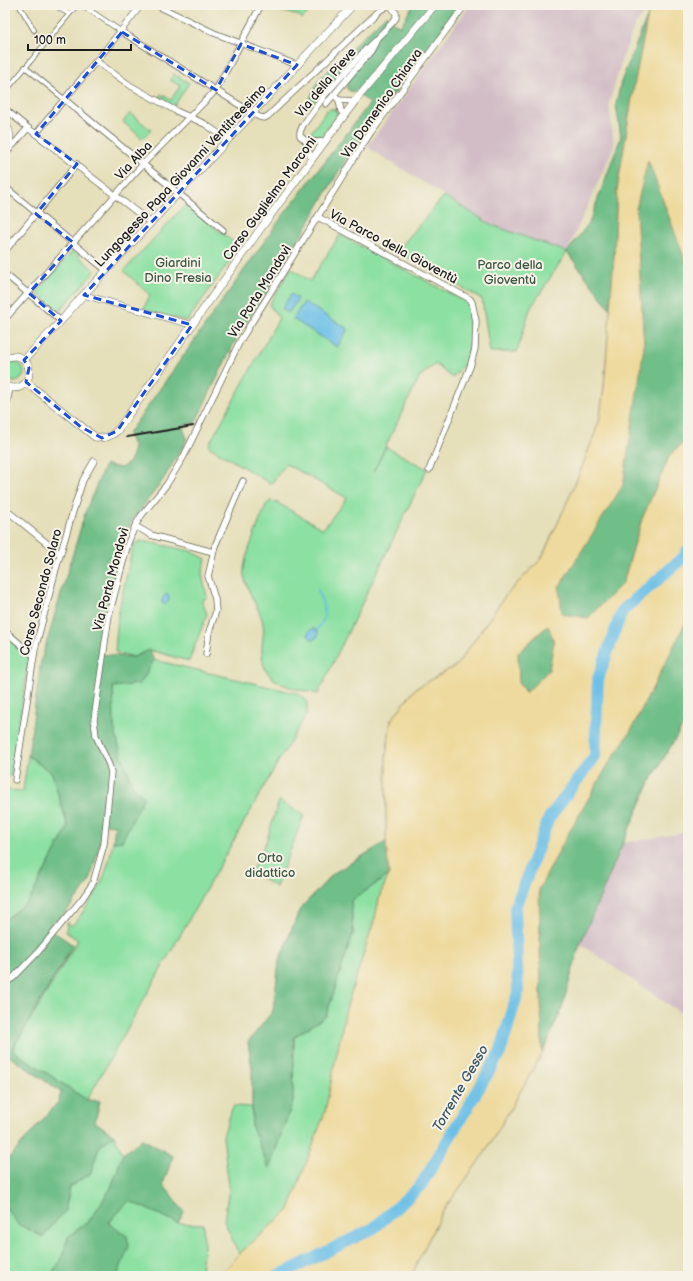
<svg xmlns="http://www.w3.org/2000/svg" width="693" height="1281" font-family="'Balsamiq Sans',sans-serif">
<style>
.industrial{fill:#d2bdc6}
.green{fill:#8be0a2;stroke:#547e5f}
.forest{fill:#70be88;stroke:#466d52}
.sand{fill:#eeda9e;stroke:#857b5d;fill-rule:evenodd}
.water{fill:#6bbfe7;stroke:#446e82}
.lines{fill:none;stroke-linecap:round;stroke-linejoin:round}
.stream{stroke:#6bbfe7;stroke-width:2}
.river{stroke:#6bbfe7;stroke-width:12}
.pedestrian-tunnel{stroke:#bdb89a;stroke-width:4;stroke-dasharray:4 2;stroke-linecap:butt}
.pedestrian-casing{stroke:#626053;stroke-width:5.5}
.minor-casing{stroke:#626053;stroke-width:7}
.tertiary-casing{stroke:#626053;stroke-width:8}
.pedestrian{stroke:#fff;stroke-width:4}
.minor{stroke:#fff;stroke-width:5.5}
.tertiary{stroke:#fff;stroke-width:7}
.rail{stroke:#1c1c1c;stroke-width:2}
.marked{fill:none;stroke:#1d4ed8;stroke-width:3;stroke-dasharray:8 5;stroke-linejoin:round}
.labels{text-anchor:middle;stroke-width:4;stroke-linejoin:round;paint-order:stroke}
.street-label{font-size:13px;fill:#1c1c1c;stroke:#f7f3e8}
.park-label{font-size:13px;fill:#3d5744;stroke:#f7f3e8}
.water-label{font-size:14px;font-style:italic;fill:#385563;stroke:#f7f3e8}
</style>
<rect width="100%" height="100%" fill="#f7f3e8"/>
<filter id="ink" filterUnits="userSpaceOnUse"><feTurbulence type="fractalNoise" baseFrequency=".025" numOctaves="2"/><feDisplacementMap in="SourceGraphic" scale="8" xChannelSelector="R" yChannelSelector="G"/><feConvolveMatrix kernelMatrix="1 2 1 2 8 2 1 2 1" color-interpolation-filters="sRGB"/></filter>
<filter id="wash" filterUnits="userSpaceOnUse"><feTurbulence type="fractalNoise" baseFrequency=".012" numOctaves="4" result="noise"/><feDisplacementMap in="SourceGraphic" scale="16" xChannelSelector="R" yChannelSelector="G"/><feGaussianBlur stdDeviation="0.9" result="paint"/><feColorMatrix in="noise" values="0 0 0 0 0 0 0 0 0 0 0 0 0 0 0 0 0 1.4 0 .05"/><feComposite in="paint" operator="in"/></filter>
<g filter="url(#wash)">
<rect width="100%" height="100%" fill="#e5dfba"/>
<g class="industrial">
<polygon points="470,5 650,5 634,27 622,59 609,104 614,146 567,252 492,225 367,147"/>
<polygon points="688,832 688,1018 580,944 623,843"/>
</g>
<g class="green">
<polygon points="282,5 286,5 308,13 302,19 300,16 281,11"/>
<polygon points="174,74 189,83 174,106 159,97 161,94 171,100 180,86 170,80"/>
<polygon points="330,109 335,109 337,114 322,136 317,136 310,134 327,110"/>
<polygon points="130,113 151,130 143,139 123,122"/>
<polygon points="444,196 492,225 567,252 530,309 517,352 490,352 482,299 397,251"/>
<polygon points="185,205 240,247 187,321 143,310 150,295 124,271"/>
<path d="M340,235L466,302L472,318L467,361L452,378L436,364L420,376L373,472L386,447L427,469L318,694C294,688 263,686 262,654C261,644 265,633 263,623C259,607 247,592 244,575C241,563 261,519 266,505L270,501L276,502L323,529L347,498L286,464L271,484L208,446L279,318L269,305L291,268L310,281Z"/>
<polygon points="73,251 95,271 59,312 36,292"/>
<circle cx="14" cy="372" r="10"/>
<polygon points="143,541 191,551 206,559 202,574 207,597 202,601 207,614 189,661 149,650 134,657 115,652 118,615 132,550 134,544"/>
<polygon points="5,636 29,657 11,775 6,779"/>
<path d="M154,660L300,694L307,702V714L278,762L87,1100L12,1050L78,940L66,932L67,922L72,926C96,896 106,880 113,842L122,841L133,787L121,754L114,727L113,686L140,683Z"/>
<polygon points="28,756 52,773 68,827 29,901 5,920 5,790 23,791"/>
<polygon points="279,801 304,815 276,887 251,872 266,842"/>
<polygon points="389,875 380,895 375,918 346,1009 325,1112 289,1210 239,1254 224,1221 229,1187 223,1136 233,1106 252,1107 252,1127 269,1168 293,1101 294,1037 326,1016 353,933 351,901"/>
<polygon points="114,1135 123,1154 111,1188 90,1220 68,1237 61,1261 49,1276 5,1276 5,1206 18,1224 65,1211 70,1187 90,1173 99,1147"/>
<polygon points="129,1200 178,1223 203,1224 204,1247 200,1276 115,1276 118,1274 108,1224"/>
</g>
<g class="forest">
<polygon points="413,5 462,5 374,120 339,171 281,270 237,337 195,423 183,425 184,431 187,438 185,443 163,480 131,522 124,538 106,612 99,654 134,657 149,650 154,660 140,684 113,687 114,727 121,754 133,787 144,797 122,841 113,842 115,825 103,824 100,843 90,880 79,896 51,930 73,945 12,1050 87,1100 100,1101 95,1122 114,1135 99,1147 91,1173 70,1187 65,1211 43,1237 18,1224 5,1206 5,1163 59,1101 61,1092 5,1053 5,920 29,901 68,827 52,773 28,756 41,661 86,510 105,465 121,468 130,462 134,448 128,434 281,218 370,103 356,92 352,92 347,89 347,83 349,79 341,72 312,104 308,103 319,79 385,16 388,16 390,20 400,27"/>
<polygon points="648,15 634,86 617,191 614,258 610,309 567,252 589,223 621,137 616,104 621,82"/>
<polygon points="648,159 688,268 688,438 670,455 642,519 623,583 588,618 562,614 559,587 584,546 644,347 636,209"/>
<polygon points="688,618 688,717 651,780 623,843 580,944 561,1011 542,1054 539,889 569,832 609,763 630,732"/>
<polygon points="549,625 554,642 549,670 527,693 519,684 518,653"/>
<polygon points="386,842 389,875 351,901 353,933 326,1016 294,1037 293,1101 269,1169 252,1127 252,1068 248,1042 273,1011 279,961 300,909 334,873"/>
<polygon points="142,1139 173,1156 163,1184 184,1212 178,1223 129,1201 108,1223 127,1236 129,1246 118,1274 115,1276 49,1276 61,1261 68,1237 90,1220 111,1188 123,1154"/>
</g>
<path class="sand" d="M654,5H688V268L648,160L636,209L644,347L623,485L559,587L562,614L588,618L623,583L642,519L670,455L688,438V618L630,732L609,763L569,832L539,889L542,1054L486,1151L441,1214L411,1276H220L239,1254L289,1210L325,1112L346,1009L375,918L380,895L389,875L386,842V756L391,720L415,689L457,665L505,596L541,559L561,516L582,467L599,422L604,387L614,258L617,191L634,86L648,15ZM548,625L554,642L549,670L526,693L519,684L518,653Z"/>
<g class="water">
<polygon points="291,294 298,299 288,313 282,309"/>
<polygon points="304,302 348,329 337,347 293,319"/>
<path d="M167,594L169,596V600L165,605L162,603C162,599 163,596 167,594Z"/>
<circle cx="313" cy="634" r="5"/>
</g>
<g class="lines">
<path class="stream" d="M317,629C330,615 323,607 318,590"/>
<polyline class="river" points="278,1276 374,1228 421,1185 500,1053 518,992 515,908 549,818 595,756 598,679 622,611 685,556 688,550"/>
</g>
</g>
<g filter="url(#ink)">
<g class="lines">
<polyline class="pedestrian-tunnel" points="34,30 40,39"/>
<defs>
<g id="pedestrian">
<polyline points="19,5 34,30"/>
<polyline points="54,5 69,14"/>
<polyline points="82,5 122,32"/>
<polyline points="40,39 43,45"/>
<polyline points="25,67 64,99"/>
<polyline points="5,92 77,5"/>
</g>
<g id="minor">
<polyline points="156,5 214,33 297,65"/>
<polyline points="122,32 259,117 264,118 268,116 379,11 389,5"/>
<polyline points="96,61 131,86 176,111 205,124 228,140"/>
<polyline points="334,95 339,100 355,101"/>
<polyline points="64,99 223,230"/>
<polyline points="339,100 341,111 344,115"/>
<polyline points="326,104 371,51 375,44"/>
<polyline points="5,109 28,128 151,223"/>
<path d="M36,134C71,90 108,49 141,5"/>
<polyline points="306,141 317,142 325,141"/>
<polyline points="8,151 28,128"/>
<polyline points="311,160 306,141 300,136 300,132 303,125 325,95 365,50 392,23 396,18 396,13 390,5"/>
<polyline points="5,187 107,271"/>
<polyline points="318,217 470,299 472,302 476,321 475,349 470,367 429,470"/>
<polyline points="5,251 77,164"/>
<polyline points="5,274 61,321"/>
<polyline points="84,295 192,325"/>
<polyline points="5,319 143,164 216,90 261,5"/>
<polyline points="5,412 10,388"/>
<polyline points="5,509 60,554"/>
<polyline points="135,526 151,535 213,552"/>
<polyline points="5,631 33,655"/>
<polyline points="206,654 209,632 216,611 215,599 208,576 210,568 215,546 243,481"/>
<polyline points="15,780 35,649 56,569 74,508 83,480 94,461"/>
<polyline points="5,983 13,978 38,952 82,899 93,883 104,844 111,772 109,765 96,736 94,720 109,615 128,543 135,526 141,516 167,484 184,456 240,341 355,157 371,132 465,5"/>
</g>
<g id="tertiary">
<path d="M5,122C12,134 11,143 5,154"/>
<path d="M5,358C37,345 37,399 5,386"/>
<polyline points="24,360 61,321 77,302 353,5"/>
<path d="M26,382L95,437C105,439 109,437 117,431L261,228L355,101L435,5"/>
</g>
</defs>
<use href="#pedestrian" class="pedestrian-casing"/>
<use href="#minor" class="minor-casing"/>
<use href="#tertiary" class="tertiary-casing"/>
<use href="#pedestrian" class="pedestrian"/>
<use href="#minor" class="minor"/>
<use href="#tertiary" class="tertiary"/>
<polyline class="rail" points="127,437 193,426"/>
</g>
</g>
<path class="marked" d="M122,32L216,90L241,44L297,65L84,295L192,325L117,431L102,438L81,427L26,382L29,368L24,360L61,321L29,293L74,243L36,214L77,164L36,134Z"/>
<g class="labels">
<g class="street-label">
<text transform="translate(325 82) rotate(-50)" y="5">Via della Pieve</text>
<text transform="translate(381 103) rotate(-55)" y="5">Via Domenico Chiarva</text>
<text transform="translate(133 160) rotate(-47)" y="5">Via Alba</text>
<text transform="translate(180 175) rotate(-47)" y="5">Lungogesso Papa Giovanni Ventitreesimo</text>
<text transform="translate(269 198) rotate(-54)" y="5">Corso Guglielmo Marconi</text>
<text transform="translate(394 246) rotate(28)" y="5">Via Parco della Gioventù</text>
<text transform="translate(259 291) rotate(-58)" y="5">Via Porta Mondovì</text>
<text transform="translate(110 579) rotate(-75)" y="5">Via Porta Mondovì</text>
<text transform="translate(40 592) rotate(-75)" y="5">Corso Secondo Solaro</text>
</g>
<g class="park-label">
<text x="178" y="267">Giardini<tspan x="178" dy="15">Dino Fresia</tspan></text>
<text x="510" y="269">Parco della<tspan x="510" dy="15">Gioventù</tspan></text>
<text x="270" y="862">Orto<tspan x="270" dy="15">didattico</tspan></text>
</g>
<g class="water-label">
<text transform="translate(460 1088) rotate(-60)" y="5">Torrente Gesso</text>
</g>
</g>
<rect width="693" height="1281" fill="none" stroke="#f7f3e8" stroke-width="20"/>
<path d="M28 44v6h103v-6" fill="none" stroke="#1c1c1c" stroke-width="2"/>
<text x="34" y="44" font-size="12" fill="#1c1c1c" stroke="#f7f3e8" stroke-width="3" paint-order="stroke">100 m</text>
</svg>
